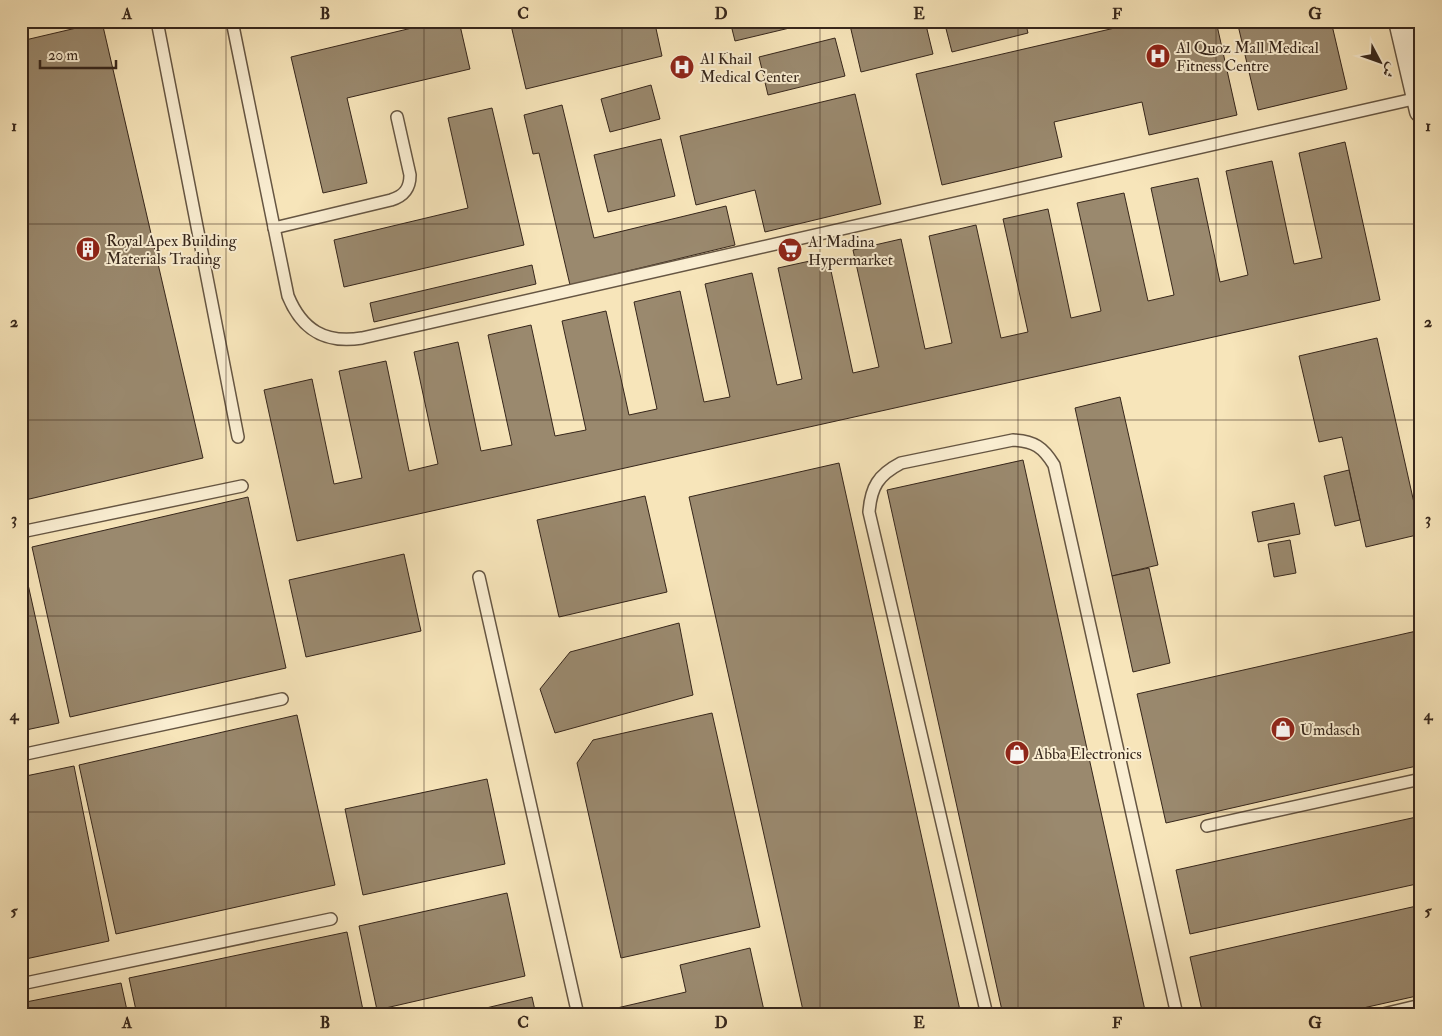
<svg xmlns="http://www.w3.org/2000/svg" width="1442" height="1036" font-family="'IM FELL Double Pica',Amiri,serif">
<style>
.building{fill:#9a896e;stroke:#36261b}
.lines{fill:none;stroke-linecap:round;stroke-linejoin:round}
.lane-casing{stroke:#665643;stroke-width:14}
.street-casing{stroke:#665643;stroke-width:25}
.lane{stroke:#faeed2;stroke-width:11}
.street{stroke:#faeed2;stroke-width:22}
.grid{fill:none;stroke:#36261b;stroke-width:1;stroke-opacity:0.55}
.labels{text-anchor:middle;stroke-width:4;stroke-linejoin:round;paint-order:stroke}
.poi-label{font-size:16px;fill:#36261b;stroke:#faeed2;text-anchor:start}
.neatline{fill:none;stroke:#36261b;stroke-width:2}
.grid-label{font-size:16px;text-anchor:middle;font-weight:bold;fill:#36261b}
</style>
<rect width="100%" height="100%" fill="#f7e5ba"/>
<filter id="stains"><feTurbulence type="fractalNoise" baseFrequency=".004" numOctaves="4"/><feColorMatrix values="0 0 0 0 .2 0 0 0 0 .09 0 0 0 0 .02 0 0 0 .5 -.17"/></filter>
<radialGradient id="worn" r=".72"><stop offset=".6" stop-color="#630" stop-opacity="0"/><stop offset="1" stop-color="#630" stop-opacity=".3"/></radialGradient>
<g class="building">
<polygon points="441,21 459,21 470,69 347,98 367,183 323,193 291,57"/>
<polygon points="510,21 666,21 655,24 662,56 526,89"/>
<polygon points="730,21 819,21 735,41"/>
<polygon points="849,21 925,21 933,54 861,72"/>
<polygon points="944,21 1025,21 1028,33 952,52"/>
<polygon points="1145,21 1216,21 1237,115 1149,135 1142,102 1054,122 1062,157 942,185 916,74"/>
<polygon points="1237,21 1331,21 1347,89 1258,110"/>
<polygon points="102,22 203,458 21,501 21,41"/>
<polygon points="835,38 845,76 768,95 759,57"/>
<polygon points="651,85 660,119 610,132 601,99"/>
<polygon points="855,94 881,204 765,232 755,190 696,205 680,136"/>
<polygon points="562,105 594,238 726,206 735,245 570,285 539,153 533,154 524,115"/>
<polygon points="492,108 524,245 344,287 334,240 468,208 448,118"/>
<polygon points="661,139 675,196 608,212 594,155"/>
<polygon points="1345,142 1380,300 297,541 264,390 312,379 334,484 362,478 339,371 386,361 409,471 438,464 414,352 458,342 481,451 512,445 488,335 531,325 555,436 586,430 562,321 606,311 629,415 657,409 634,302 680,291 704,402 730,397 705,284 752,273 777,385 802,379 778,268 828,257 853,373 879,367 853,250 901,239 925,349 952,343 929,236 976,225 1001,338 1028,332 1003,219 1048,209 1071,318 1101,311 1077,203 1124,193 1148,301 1174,295 1151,188 1198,178 1220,282 1248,275 1226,171 1272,161 1294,264 1322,258 1299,153"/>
<polygon points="532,265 536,284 374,322 370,303"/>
<polygon points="1377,338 1421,534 1366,547 1342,437 1319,442 1299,356"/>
<polygon points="1120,397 1158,565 1112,576 1075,408"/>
<polygon points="1023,460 1146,1015 1003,1015 887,490"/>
<polygon points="839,463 961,1015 804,1015 689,497"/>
<polygon points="1349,470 1360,520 1335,526 1324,476"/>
<polygon points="645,496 667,592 559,617 537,520"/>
<polygon points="248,497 286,668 70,717 32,547"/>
<polygon points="1294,503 1300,534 1258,542 1252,512"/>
<polygon points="1290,540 1296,573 1274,577 1268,544"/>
<polygon points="21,553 59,723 21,731"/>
<polygon points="404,554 421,631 306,657 289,580"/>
<polygon points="1149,568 1170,663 1133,672 1112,576"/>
<polygon points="679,623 693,695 555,733 540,689 570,652"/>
<polygon points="1421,630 1421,765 1166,823 1137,694"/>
<polygon points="712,713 760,927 621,958 577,763 593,740"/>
<polygon points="297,715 335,885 116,934 79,765"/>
<polygon points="74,766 109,941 21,960 21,777"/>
<polygon points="487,779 505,864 363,895 345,809"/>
<polygon points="1421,816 1421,883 1190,934 1176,870"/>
<polygon points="507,893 525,976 377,1010 359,926"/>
<polygon points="1421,905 1421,995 1332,1015 1203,1015 1190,957"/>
<polygon points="347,932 364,1015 137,1015 129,978"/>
<polygon points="750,948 765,1015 619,1015 617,1008 686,992 680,965"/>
<polygon points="121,983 128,1015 21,1015 21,1003"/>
<polygon points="532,997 536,1015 457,1015"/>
</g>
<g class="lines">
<defs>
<g id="lane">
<polyline points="157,21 238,437"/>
<path d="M232,21L288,296C302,330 325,344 362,338L1418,98"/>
<path d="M274,228L391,200C404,196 410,189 410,175L397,117"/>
<polyline points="21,532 242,486"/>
<polyline points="479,577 578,1015"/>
<polyline points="21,755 282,699"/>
<polyline points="1207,826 1421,779"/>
<polyline points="21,984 331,919"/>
<path d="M987,1015L869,512C871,487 878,475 901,463L1013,440C1034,441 1043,447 1054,465L1177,1015"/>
<polyline points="1379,1015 1421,1005"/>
</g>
<polyline id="street" points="1400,21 1421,111"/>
</defs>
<use href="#lane" class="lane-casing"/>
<use href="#street" class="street-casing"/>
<use href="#lane" class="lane"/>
<use href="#street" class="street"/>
</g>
<path class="grid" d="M226,21V1015M424,21V1015M622,21V1015M820,21V1015M1018,21V1015M1216,21V1015M21,224H1421M21,420H1421M21,616H1421M21,812H1421"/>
<defs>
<symbol id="hospital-disc" viewBox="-11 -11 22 22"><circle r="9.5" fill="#8f2418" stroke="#faeed2"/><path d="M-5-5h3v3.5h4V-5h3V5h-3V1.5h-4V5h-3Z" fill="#fff"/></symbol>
<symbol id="building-disc" viewBox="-11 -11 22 22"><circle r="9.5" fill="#8f2418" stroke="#faeed2"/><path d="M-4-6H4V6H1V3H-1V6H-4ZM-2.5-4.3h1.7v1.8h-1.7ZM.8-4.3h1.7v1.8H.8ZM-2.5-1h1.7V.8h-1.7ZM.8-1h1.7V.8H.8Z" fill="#fff"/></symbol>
<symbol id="supermarket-disc" viewBox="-11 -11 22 22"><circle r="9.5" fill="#8f2418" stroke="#faeed2"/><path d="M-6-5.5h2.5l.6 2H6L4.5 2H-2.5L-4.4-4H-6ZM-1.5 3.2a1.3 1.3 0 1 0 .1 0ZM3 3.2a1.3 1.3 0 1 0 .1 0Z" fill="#fff"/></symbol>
<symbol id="shop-disc" viewBox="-11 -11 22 22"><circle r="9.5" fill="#8f2418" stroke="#faeed2"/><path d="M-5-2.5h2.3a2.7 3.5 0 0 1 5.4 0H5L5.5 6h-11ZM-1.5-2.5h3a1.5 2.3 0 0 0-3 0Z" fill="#fff"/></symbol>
</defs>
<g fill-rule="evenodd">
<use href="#hospital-disc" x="1144" y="42" width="28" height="28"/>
<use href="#hospital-disc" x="668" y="53" width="28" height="28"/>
<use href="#building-disc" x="74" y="235" width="28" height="28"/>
<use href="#supermarket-disc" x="776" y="236" width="28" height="28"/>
<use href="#shop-disc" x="1269" y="715" width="28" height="28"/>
<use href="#shop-disc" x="1003" y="739" width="28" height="28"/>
</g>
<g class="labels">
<g class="poi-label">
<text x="1176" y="53">Al Quoz Mall Medical<tspan x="1176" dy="18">Fitness Centre</tspan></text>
<text x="700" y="64">Al Khail<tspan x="700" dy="18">Medical Center</tspan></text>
<text x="106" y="246">Royal Apex Building<tspan x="106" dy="18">Materials Trading</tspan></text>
<text x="808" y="247">Al Madina<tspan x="808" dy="18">Hypermarket</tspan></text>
<text x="1300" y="735">Umdasch</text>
<text x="1034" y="759">Abba Electronics</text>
</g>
</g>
<rect width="1442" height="1036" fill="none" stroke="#f7e5ba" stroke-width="55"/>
<g transform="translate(1380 62) rotate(131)" stroke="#faeed2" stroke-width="4" paint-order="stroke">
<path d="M0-4L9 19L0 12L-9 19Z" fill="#36261b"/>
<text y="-8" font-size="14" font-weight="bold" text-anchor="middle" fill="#36261b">ش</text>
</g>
<path d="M40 60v8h76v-8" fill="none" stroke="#36261b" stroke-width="2.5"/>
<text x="48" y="60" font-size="15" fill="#36261b" stroke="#faeed2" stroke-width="4" paint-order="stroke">20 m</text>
<rect x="28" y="28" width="1386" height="980" class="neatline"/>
<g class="grid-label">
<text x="127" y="19">A</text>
<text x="325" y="19">B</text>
<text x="523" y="19">C</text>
<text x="721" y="19">D</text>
<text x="919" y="19">E</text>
<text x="1117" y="19">F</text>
<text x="1315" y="19">G</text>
<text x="14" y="131">1</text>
<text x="1428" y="131">1</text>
<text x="14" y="327">2</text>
<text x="1428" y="327">2</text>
<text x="14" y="524">3</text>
<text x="1428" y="524">3</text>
<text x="14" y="720">4</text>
<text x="1428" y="720">4</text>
<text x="14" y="916">5</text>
<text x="1428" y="916">5</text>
<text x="127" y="1028">A</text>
<text x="325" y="1028">B</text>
<text x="523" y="1028">C</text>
<text x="721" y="1028">D</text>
<text x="919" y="1028">E</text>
<text x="1117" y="1028">F</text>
<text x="1315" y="1028">G</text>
</g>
<rect width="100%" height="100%" filter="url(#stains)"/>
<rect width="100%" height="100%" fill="url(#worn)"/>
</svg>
